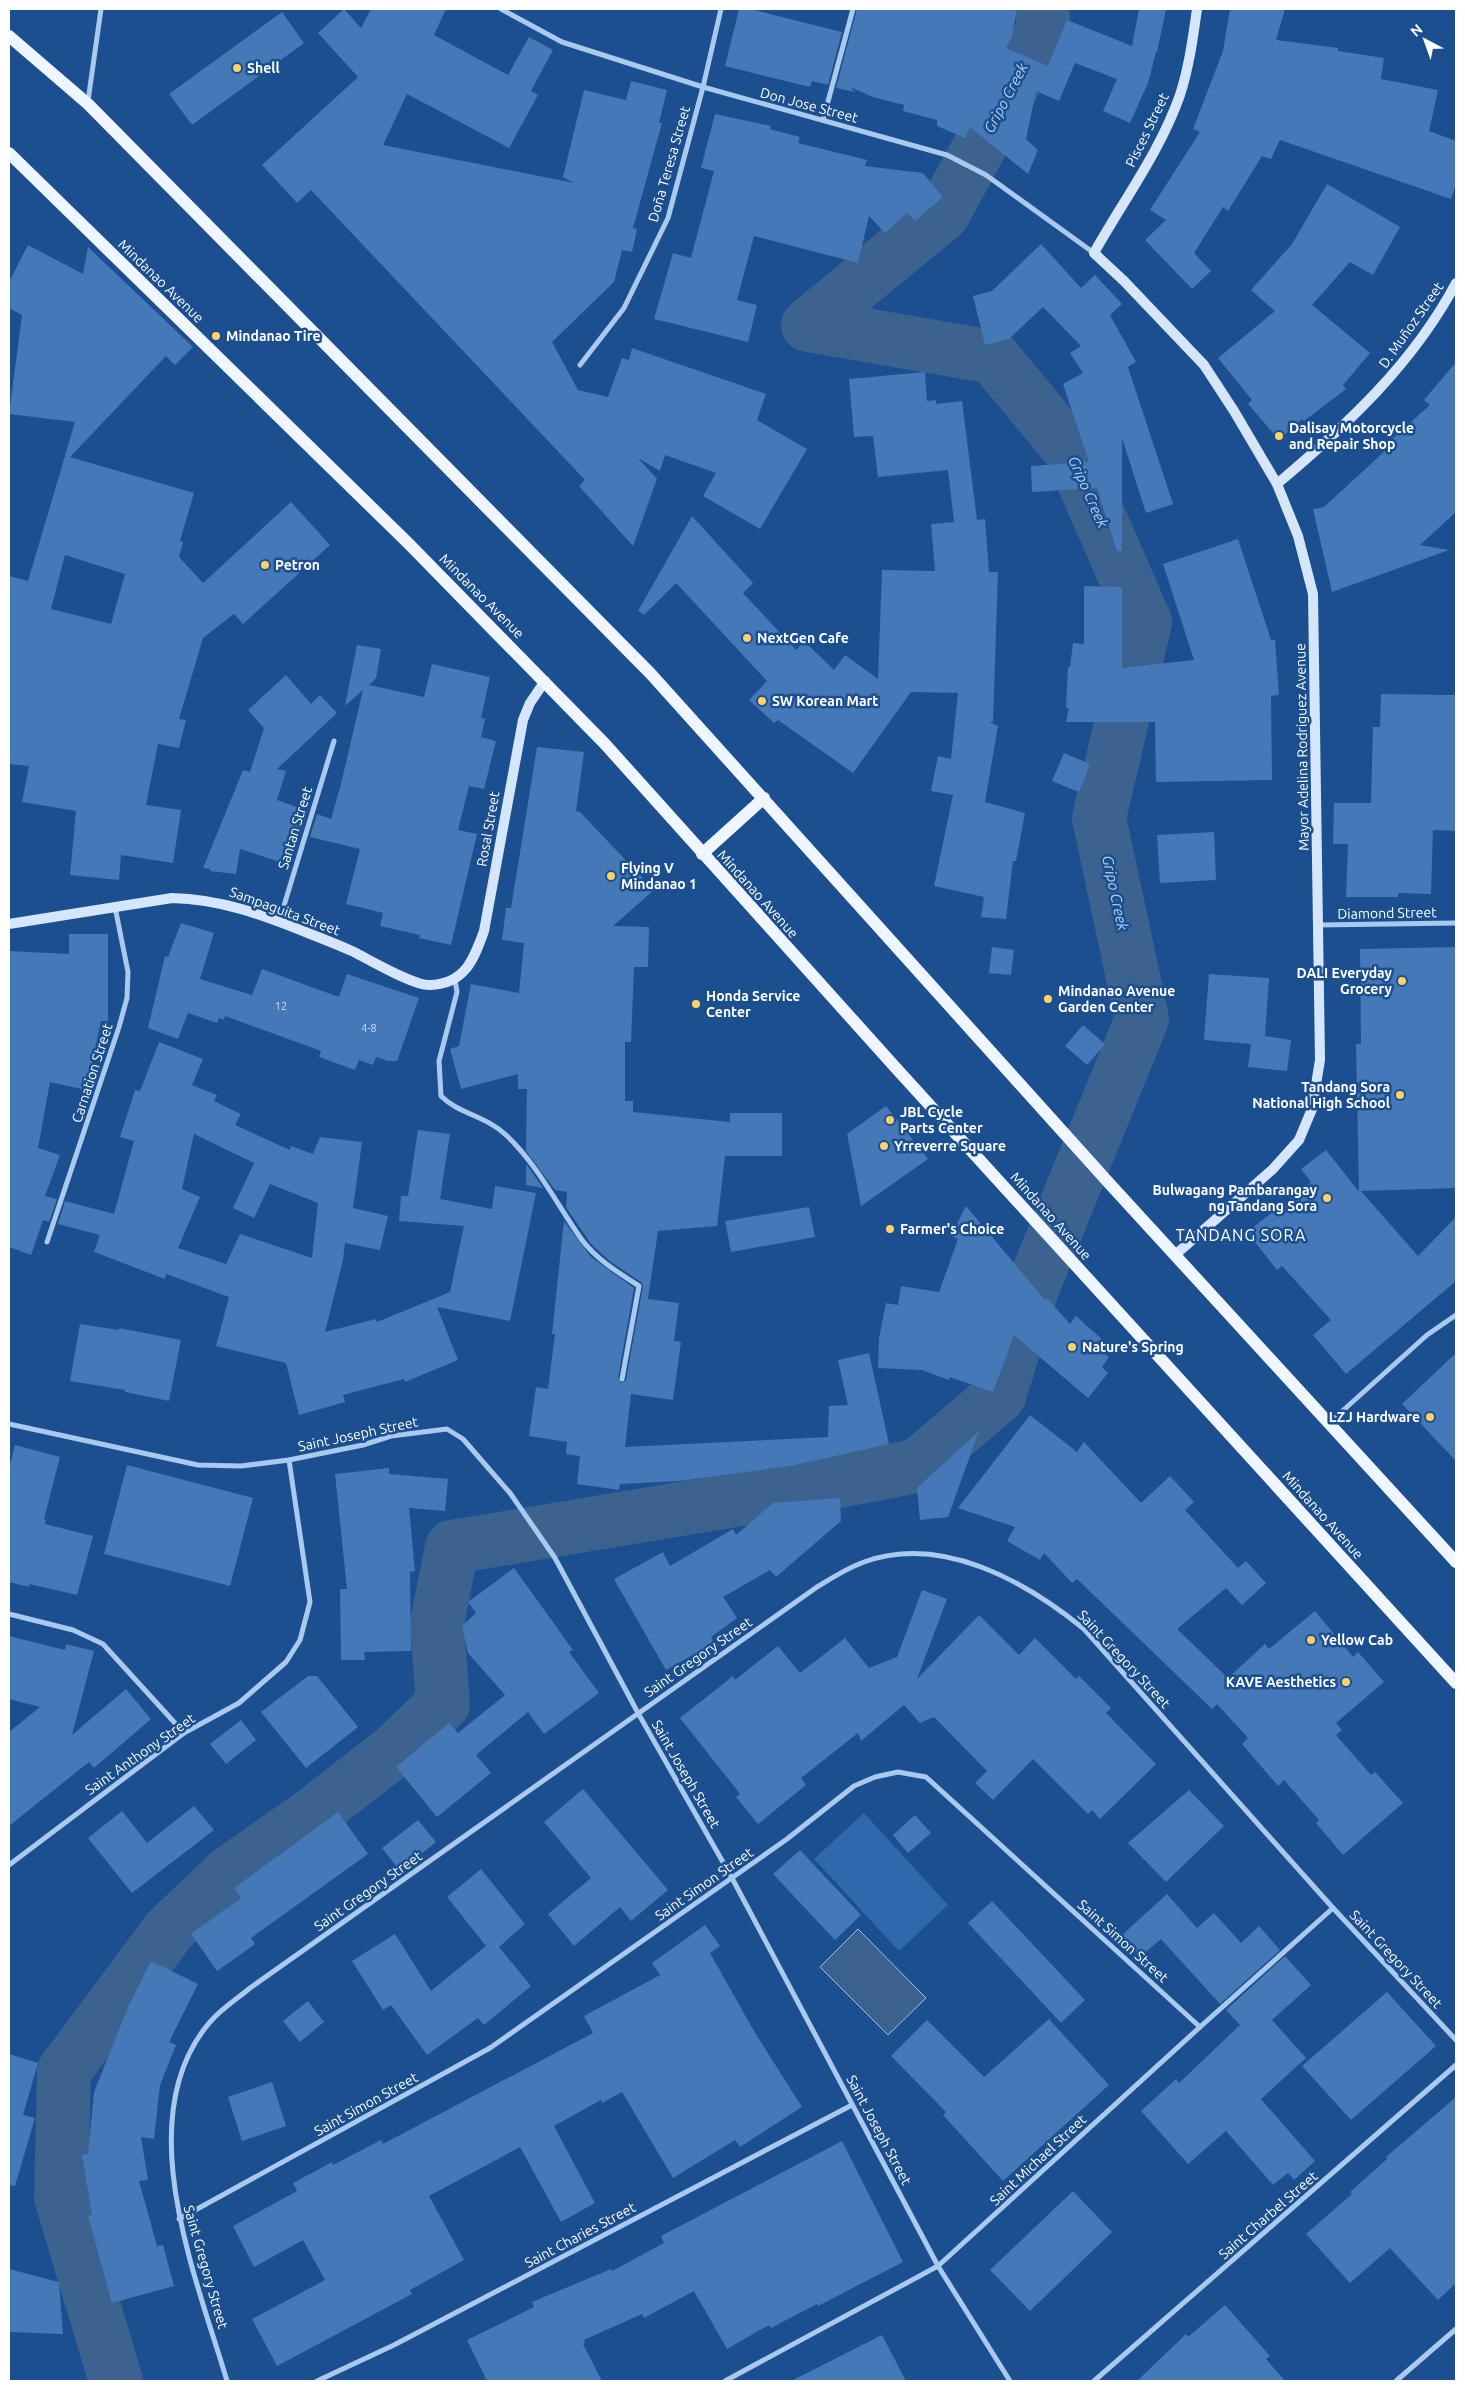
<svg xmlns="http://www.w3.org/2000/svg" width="1465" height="2390" font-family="Ubuntu,sans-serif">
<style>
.green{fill:#2e69ad}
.water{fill:#3c6290;stroke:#9cc4f0}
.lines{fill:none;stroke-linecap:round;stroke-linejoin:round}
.river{stroke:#3c6290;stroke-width:54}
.building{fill:#4478b7;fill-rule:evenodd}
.street{stroke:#a9c9ee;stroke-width:5}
.secondary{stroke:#d6e6fa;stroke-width:10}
.primary{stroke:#f0f6ff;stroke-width:12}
.poi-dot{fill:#ffd166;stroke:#1b4f8f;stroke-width:2}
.labels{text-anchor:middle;stroke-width:5;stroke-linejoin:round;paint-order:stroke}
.number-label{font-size:11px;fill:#d0dded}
.poi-label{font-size:14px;font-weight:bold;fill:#fff;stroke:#1b4f8f;text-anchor:start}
.street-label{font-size:14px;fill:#fff;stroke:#1b4f8f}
.water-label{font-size:15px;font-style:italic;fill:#b5d3f5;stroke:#1b4f8f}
.quarter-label{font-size:16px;letter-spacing:1px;fill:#fff;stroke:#1b4f8f}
</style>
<rect width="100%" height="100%" fill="#1b4f8f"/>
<polygon class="green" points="864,1813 948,1905 899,1951 814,1859"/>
<polygon class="water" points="858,1929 926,1998 888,2035 820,1967"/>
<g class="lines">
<polyline class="river" points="116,2381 61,2197 64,2071 169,1930 229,1873 310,1816 395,1750 443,1704 437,1624 452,1547 771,1494 917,1466 999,1396 1032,1289 1142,1019 1099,818 1145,622 1070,450 993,357 808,325 943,214 1044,28 1042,9"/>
</g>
<g class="building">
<polygon points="344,9 361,28 371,9 446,9 434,35 508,75 529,37 553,50 531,91 538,95 509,148 407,94 383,145 574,183 563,177 584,90 626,100 631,81 667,90 659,123 662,123 633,228 637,229 632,252 622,250 614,282 552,342 578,390 608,397 622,358 629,360 632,348 766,394 757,420 807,449 760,529 703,496 716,473 665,455 660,471 638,458 657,479 633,546 579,486 585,480 311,190 297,203 262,165 358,77 318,33"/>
<polygon points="739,9 750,9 842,32 828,85 812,81 810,87 725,66"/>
<polygon points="857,9 1017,9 1012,36 1006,48 1048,66 1067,20 1132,46 1139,9 1166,9 1157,52 1156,52 1148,83 1130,123 1103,111 1117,79 1075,63 1059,101 1036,91 1026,139 1038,150 1028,174 970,127 965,138 937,126 937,120 903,111 904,105 873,97 850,87 855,92 836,88"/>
<polygon points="1230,9 1285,9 1276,40 1338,48 1338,51 1384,58 1381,79 1438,90 1429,131 1456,141 1456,184 1451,199 1280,140 1271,159 1262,156 1228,211 1223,207 1194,253 1211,271 1192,289 1145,240 1166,220 1150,210 1200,132 1193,129 1223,51"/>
<polygon points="282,12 304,43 192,125 169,94"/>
<polygon points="715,114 771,126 770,129 800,137 798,143 867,160 865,166 923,173 943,197 915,221 907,213 885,233 869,216 858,263 754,236 737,300 757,305 748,342 654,319 673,253 691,258 714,171 701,168"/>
<polygon points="1327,184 1400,227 1373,275 1350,262 1312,305 1370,353 1343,385 1346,389 1304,421 1302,419 1279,440 1248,404 1252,400 1218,358 1275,311 1251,290 1292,244"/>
<polygon points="1041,244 1081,288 1095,275 1122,304 1110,315 1136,362 1128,367 1173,504 1146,513 1122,438 1122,551 1117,551 1097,488 1032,492 1031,466 1089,462 1063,384 1083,373 1070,353 1081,346 1043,307 1009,339 985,345 973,296 992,291"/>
<path d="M28,245L83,274L88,247L193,347L175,365L166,356L70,457L194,493L180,541L183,542L179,557L203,583L291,502L330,545L243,624L234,614L203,638L179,719L186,720L179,748L158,744L146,805L181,810L173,863L121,855L119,880L70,875L76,811L22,802L29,766L9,764V576L28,581L75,422L9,414L22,315L9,308V282ZM65,555L125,574L111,624L51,609Z"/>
<polygon points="1456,362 1456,512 1420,545 1449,550 1332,592 1313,509 1324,507 1386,450 1383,447 1430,405 1424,400"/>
<polygon points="925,372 927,401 936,400 936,404 962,401 977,520 985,519 989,572 998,572 993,722 989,722 998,726 985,802 1025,813 1016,861 1013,861 1006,919 981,917 984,897 934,886 953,795 931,791 938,756 951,759 958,693 911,692 853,773 778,720 774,723 749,700 767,681 676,583 644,615 638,611 692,516 753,583 743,593 796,650 804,641 834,670 845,655 878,679 882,570 935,571 931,524 954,522 948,470 878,477 873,436 854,437 849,379"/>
<polygon points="1238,539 1271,640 1275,640 1279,695 1271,696 1272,780 1156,782 1155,722 1066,722 1069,708 1066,708 1068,667 1070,667 1073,643 1084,644 1084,586 1122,587 1122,668 1194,660 1163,564"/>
<polygon points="357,645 381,649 376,678 369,685 424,697 432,664 490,677 481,718 485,719 481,737 496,741 484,789 469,786 458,830 477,834 451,945 419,938 420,935 380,926 383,913 346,904 360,849 310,837 317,814 331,819 341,784 363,690 345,706"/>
<polygon points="286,675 311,704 320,695 337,713 277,769 286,771 277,800 308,811 289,865 240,849 236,874 210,871 210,869 203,868 243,770 250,772 264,728 248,710"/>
<polygon points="1381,694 1456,695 1456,831 1433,830 1431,894 1398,893 1398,897 1346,897 1348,844 1333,844 1334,803 1371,803 1373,727 1380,727"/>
<polygon points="537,747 584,752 576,811 580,812 654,890 613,926 649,927 648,967 634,967 631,1042 625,1042 625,1101 633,1101 633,1112 730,1122 730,1113 782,1113 782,1156 725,1156 717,1226 658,1231 648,1299 679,1303 674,1341 681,1342 673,1400 631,1394 625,1447 828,1437 829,1406 848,1405 838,1360 869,1353 889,1444 790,1466 680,1481 620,1484 619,1490 577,1484 580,1456 566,1454 567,1442 529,1436 536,1387 548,1389 555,1334 552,1334 564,1221 591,1257 634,1288 618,1378 621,1383 626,1380 643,1286 641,1282 611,1262 591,1244 566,1207 567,1192 555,1190 526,1151 527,1089 518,1089 518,1074 461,1089 450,1049 459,1046 471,984 519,993 524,943 502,940 506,908 511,908"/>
<polygon points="1064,753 1090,764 1079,792 1052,781"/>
<polygon points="1214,832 1216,880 1160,883 1157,835"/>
<polygon points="181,923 214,933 200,979 252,995 262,969 339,997 347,974 419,998 397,1061 388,1061 376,1057 373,1065 359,1060 355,1070 319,1057 321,1051 225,1016 224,1020 219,1018 217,1023 188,1013 178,1039 148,1028 165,956 168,957"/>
<polygon points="69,934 108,934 108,1021 101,1021 86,1090 50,1082 38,1148 60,1155 45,1196 57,1199 49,1222 43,1220 31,1255 9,1247 9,951 69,954"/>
<polygon points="992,947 1014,950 1011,975 989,973"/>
<polygon points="1456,947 1456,1188 1361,1191 1418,1256 1456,1217 1456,1281 1346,1374 1313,1335 1331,1320 1282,1266 1277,1270 1247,1232 1311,1182 1301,1169 1326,1150 1359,1192 1356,1044 1361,1044 1360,949"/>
<polygon points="1209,974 1269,978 1265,1036 1291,1040 1287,1071 1248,1067 1251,1044 1204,1040"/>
<polygon points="1083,1025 1105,1044 1087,1065 1065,1046"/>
<path d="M159,1042L203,1059L192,1085L217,1095L214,1101L241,1114L235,1125L290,1150L291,1146L313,1154L320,1137L362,1142L353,1208L388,1216L380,1250L345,1243L343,1260L325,1332L376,1319L377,1322L450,1292L464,1226L399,1221L401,1196H408L418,1130L450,1134L440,1199L492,1209L495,1186L536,1193L510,1321L437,1307L458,1360L405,1382L404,1379L343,1395L345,1402L299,1415L286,1363L216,1346L229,1297L166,1274L165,1279L94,1252L100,1235L58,1224L65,1201L114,1214L134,1141L120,1137L135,1090L140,1091ZM194,1134L254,1163L233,1208L254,1218L270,1184L318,1203L312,1258L240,1234L226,1264L178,1248L200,1197L182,1189Z"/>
<polygon points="886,1106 928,1159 861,1206 847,1134"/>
<polygon points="526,1164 534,1175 543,1188 526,1185"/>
<polygon points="966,1206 1046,1301 1046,1297 1070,1324 1076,1316 1105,1342 1099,1349 1109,1357 1102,1367 1108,1373 1088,1398 1014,1335 993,1392 950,1377 949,1380 922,1370 878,1368 879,1338 886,1303 898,1305 901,1286 939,1292 958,1239 951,1236"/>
<polygon points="809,1207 815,1237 731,1252 725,1221"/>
<polygon points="80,1324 119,1330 119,1328 181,1340 169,1401 125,1392 125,1390 70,1381"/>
<polygon points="1456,1353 1456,1461 1402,1404"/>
<polygon points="1030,1415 1077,1452 1084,1442 1141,1503 1170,1476 1194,1502 1185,1510 1238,1568 1246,1561 1266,1583 1242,1605 1226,1588 1177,1629 1228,1678 1265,1644 1269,1649 1315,1611 1353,1657 1358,1652 1384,1682 1336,1723 1342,1730 1336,1735 1371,1775 1375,1772 1403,1803 1343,1855 1316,1823 1319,1820 1284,1780 1278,1786 1242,1744 1248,1738 1217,1704 1212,1709 1077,1579 1072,1583 1044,1553 1040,1560 1007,1541 1015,1527 958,1508"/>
<polygon points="979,1431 948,1517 920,1520 917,1488"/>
<polygon points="15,1445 60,1457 44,1519 46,1520 45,1524 93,1536 77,1595 29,1584 29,1587 9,1582 9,1470"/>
<polygon points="127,1465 253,1498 230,1586 104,1554"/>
<polygon points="389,1468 389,1474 448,1479 445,1511 409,1508 415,1571 410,1572 411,1651 364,1652 365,1660 341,1660 340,1589 347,1589 335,1474"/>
<polygon points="840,1498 841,1521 776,1577 770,1570 723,1597 737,1618 711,1637 714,1643 666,1670 614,1579 663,1552 670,1566 733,1529 736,1535 773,1503"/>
<polygon points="514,1568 573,1650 569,1652 599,1693 544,1734 528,1712 476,1755 491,1773 437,1817 396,1767 449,1723 458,1733 505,1695 468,1653 462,1626 476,1613 468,1602"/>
<polygon points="922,1590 947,1599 917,1679 979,1615 1019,1655 1035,1638 1076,1679 1079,1676 1111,1708 1106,1713 1156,1764 1100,1819 1092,1810 1088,1814 1033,1759 993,1800 975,1783 987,1771 934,1717 920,1723 904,1705 861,1741 858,1733 801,1778 806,1785 758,1824 736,1797 740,1794 680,1718 733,1676 735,1680 778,1646 800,1673 845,1638 869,1668 897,1657"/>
<polygon points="9,1636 65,1650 66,1644 94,1651 72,1735 126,1689 151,1719 94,1768 89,1762 9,1826 9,1732 40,1707 9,1699"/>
<polygon points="308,1676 317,1676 358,1727 306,1768 261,1712"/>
<polygon points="241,1720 256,1740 226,1764 210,1744"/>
<polygon points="583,1789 668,1890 631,1921 620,1907 574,1946 548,1914 591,1878 544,1822"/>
<polygon points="1189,1790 1224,1826 1166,1882 1128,1843"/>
<polygon points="194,1806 214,1830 132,1893 88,1838 122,1811 147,1843"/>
<polygon points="338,1812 368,1854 251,1938 255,1944 233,1960 232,1958 233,1960 217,1971 191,1934 241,1898 234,1888"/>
<polygon points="915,1815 931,1833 908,1853 893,1835"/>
<polygon points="418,1820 436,1842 400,1871 382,1848"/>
<polygon points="800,1850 861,1915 835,1940 773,1874"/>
<polygon points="481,1869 525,1924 499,1947 531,1986 484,2025 478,2018 427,2055 391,2005 383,2010 352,1961 395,1934 431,1991 486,1946 447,1897"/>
<polygon points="1167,1894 1197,1928 1214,1913 1241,1943 1259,1926 1280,1950 1220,2004 1161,1939 1140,1957 1122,1935"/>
<polygon points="992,1901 1085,2000 1061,2023 968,1923"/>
<polygon points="705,1925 720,1946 710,1953 754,2031 802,2107 740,2147 735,2140 673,2178 622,2092 602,2103 601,2100 554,2126 595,2203 561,2222 520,2147 429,2196 464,2260 410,2290 412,2294 277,2366 252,2319 325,2280 303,2240 254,2267 233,2226 297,2191 293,2183 332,2162 333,2165 381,2140 383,2144 593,2033 584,2016 660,1975 652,1963"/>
<polygon points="1285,1956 1311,1985 1272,2020 1306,2058 1261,2099 1315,2161 1294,2180 1288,2173 1273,2185 1226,2131 1188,2164 1141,2111 1176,2079 1179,2083 1240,2025 1226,2010"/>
<polygon points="151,1961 198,1984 169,2042 176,2045 160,2085 154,2139 141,2137 148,2180 139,2181 157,2246 163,2245 174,2286 112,2303 88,2216 92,2215 82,2155 88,2154 94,2092 129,2005"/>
<polygon points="1387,1992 1436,2046 1351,2120 1302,2066"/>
<polygon points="308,2001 324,2022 300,2042 283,2021"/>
<polygon points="1049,2019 1109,2085 1003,2181 943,2115 946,2112 891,2056 927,2020 984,2077"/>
<polygon points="9,2054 38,2063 23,2115 35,2118 15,2186 9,2185"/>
<polygon points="272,2082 286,2126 242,2141 228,2097"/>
<polygon points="1456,2097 1456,2283 1438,2300 1390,2248 1350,2283 1306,2234 1352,2194 1350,2192 1387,2159 1386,2157"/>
<polygon points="842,2141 903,2262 818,2306 817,2304 771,2328 769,2325 727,2349 694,2291 644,2318 642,2314 584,2340 585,2343 583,2344 602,2381 487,2381 467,2340 534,2307 532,2302 611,2269 612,2271 664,2243 661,2236"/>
<polygon points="1073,2191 1112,2232 1030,2311 990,2270"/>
<polygon points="9,2269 59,2282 63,2334 9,2332"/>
<polygon points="1225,2305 1270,2356 1266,2359 1285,2381 1137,2381 1186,2334 1188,2337"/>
<polygon points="882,2335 906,2381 791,2381"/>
</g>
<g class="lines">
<g class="street">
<polyline points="501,9 562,42 703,87 947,155 986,175 1094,253"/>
<polyline points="88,101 101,9"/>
<polyline points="823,120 853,9"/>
<polyline points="580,365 624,308 668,218 703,87 721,9"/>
<polyline points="279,922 334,741"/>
<polyline points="1318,925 1456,923"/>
<path d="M455,980L457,992L439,1061L441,1096C459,1114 486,1116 506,1135C538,1165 557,1205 582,1240C596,1259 619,1273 639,1286L622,1379"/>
<polyline points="47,1242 119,1027 127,998 128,972 115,907"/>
<polyline points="1329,1423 1427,1335 1456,1315"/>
<polyline points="9,1424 198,1465 241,1466 289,1460 363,1445 391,1436 447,1429 463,1439 510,1493 555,1558 638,1713 732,1878 938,2266 1010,2381"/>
<polyline points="9,1614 73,1630 103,1644 184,1733"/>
<polyline points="9,1865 184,1733 239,1703 286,1662 300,1640 310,1602 289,1460"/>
<polyline points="179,2219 490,2048 787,1839 854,1786 875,1777 898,1772 926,1777 1200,2027"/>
<path d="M227,2381C197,2279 128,2117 210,2022C221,2009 237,1999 250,1988L817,1587C832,1578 847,1568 864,1562C942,1534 1025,1581 1084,1629L1333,1908L1456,2040"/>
<polyline points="317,2381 394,2345 852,2105"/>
<polyline points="725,2381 938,2266 1200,2027 1333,1908"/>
<polyline points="1094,2381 1456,2065"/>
<polyline points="1396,2381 1456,2329"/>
</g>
<g class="secondary">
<path d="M1277,484C1347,425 1413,364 1456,283"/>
<path d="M9,924L172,898C221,899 263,915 308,933C323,939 339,945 354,952C370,960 414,986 430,985C465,984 474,959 484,931L523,720L530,703L545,681"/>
<path d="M1175,1255L1273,1169L1299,1140L1312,1109L1320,1060L1313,594L1298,536L1277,484L1234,411L1204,365L1124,281L1094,253C1123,201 1160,152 1180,95C1189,67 1193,38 1197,9"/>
</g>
<g class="primary">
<polyline points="9,36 88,104 650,673 1108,1182 1456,1562"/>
<polyline points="9,153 409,544 605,744 895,1067 1456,1683"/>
<polyline points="702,854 764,798"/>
</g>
</g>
<g class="poi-dot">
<circle cx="237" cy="68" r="5"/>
<circle cx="216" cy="336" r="5"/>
<circle cx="1279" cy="436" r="5"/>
<circle cx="265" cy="565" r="5"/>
<circle cx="747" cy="638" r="5"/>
<circle cx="762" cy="701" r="5"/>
<circle cx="611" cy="876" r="5"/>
<circle cx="1402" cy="981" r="5"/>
<circle cx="1048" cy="999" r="5"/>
<circle cx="696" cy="1004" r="5"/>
<circle cx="1400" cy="1095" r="5"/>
<circle cx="890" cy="1120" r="5"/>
<circle cx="884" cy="1146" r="5"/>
<circle cx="1327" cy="1198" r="5"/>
<circle cx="890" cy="1229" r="5"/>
<circle cx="1072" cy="1347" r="5"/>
<circle cx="1430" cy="1417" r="5"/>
<circle cx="1311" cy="1640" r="5"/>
<circle cx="1346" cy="1682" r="5"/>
</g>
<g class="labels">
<g class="number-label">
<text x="281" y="1010">12</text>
<text x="369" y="1032">4-8</text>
</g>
<g class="poi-label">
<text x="247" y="73">Shell</text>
<text x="226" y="341">Mindanao Tire</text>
<text x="1289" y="433">Dalisay Motorcycle<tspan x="1289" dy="16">and Repair Shop</tspan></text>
<text x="275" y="570">Petron</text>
<text x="757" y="643">NextGen Cafe</text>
<text x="772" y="706">SW Korean Mart</text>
<text x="621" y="873">Flying V<tspan x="621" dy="16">Mindanao 1</tspan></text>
<text x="1392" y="978" text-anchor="end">DALI Everyday<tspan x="1392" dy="16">Grocery</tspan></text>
<text x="1058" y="996">Mindanao Avenue<tspan x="1058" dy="16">Garden Center</tspan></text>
<text x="706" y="1001">Honda Service<tspan x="706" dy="16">Center</tspan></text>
<text x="1390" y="1092" text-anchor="end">Tandang Sora<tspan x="1390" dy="16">National High School</tspan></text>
<text x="900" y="1117">JBL Cycle<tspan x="900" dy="16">Parts Center</tspan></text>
<text x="894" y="1151">Yrreverre Square</text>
<text x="1317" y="1195" text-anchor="end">Bulwagang Pambarangay<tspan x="1317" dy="16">ng Tandang Sora</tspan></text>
<text x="900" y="1234">Farmer's Choice</text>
<text x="1082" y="1352">Nature's Spring</text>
<text x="1420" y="1422" text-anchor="end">LZJ Hardware</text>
<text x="1321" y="1645">Yellow Cab</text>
<text x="1336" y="1687" text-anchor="end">KAVE Aesthetics</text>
</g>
<g class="street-label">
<text transform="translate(809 105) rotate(15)" y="5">Don Jose Street</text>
<text transform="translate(1147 130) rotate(-64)" y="5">Pisces Street</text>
<text transform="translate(669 164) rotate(-74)" y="5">Doña Teresa Street</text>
<text transform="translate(161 281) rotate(44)" y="5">Mindanao Avenue</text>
<text transform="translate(1411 325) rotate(-55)" y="5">D. Muñoz Street</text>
<text transform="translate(482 596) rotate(45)" y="5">Mindanao Avenue</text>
<text transform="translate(1302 747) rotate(-91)" y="5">Mayor Adelina Rodriguez Avenue</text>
<text transform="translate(295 828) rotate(-73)" y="5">Santan Street</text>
<text transform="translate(488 829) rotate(-80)" y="5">Rosal Street</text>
<text transform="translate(758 894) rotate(48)" y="5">Mindanao Avenue</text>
<text transform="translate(285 911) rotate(20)" y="5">Sampaguita Street</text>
<text transform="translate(1387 913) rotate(-1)" y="5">Diamond Street</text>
<text transform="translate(92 1073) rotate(-72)" y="5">Carnation Street</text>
<text transform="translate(1051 1216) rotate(48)" y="5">Mindanao Avenue</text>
<text transform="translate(358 1434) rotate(-12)" y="5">Saint Joseph Street</text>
<text transform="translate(1323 1515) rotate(48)" y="5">Mindanao Avenue</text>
<text transform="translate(698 1657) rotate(-35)" y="5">Saint Gregory Street</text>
<text transform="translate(1124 1659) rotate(47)" y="5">Saint Gregory Street</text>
<text transform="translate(140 1754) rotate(-35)" y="5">Saint Anthony Street</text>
<text transform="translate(686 1774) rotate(60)" y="5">Saint Joseph Street</text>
<text transform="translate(704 1884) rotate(-35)" y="5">Saint Simon Street</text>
<text transform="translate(368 1891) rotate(-35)" y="5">Saint Gregory Street</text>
<text transform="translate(1123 1941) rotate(42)" y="5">Saint Simon Street</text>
<text transform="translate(1396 1959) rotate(47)" y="5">Saint Gregory Street</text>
<text transform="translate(366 2104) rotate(-29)" y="5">Saint Simon Street</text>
<text transform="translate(879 2130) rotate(62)" y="5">Saint Joseph Street</text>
<text transform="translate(1038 2160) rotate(-43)" y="5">Saint Michael Street</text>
<text transform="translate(1268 2215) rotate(-41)" y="5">Saint Charbel Street</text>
<text transform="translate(580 2235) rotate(-28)" y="5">Saint Charies Street</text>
<text transform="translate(206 2267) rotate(74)" y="5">Saint Gregory Street</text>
</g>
<g class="water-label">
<text transform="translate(1006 98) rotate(-62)" y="5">Gripo Creek</text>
<text transform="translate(1088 492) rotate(66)" y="5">Gripo Creek</text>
<text transform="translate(1115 893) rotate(78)" y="5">Gripo Creek</text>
</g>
<g class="quarter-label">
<text x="1241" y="1241">TANDANG SORA</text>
</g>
</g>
<rect width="1465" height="2390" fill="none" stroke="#ffffff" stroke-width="20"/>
<g transform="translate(1425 40) rotate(319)" stroke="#1b4f8f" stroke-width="4" paint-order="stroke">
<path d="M0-4L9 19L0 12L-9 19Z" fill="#ffffff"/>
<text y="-8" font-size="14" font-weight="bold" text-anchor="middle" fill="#ffffff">N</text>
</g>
</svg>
